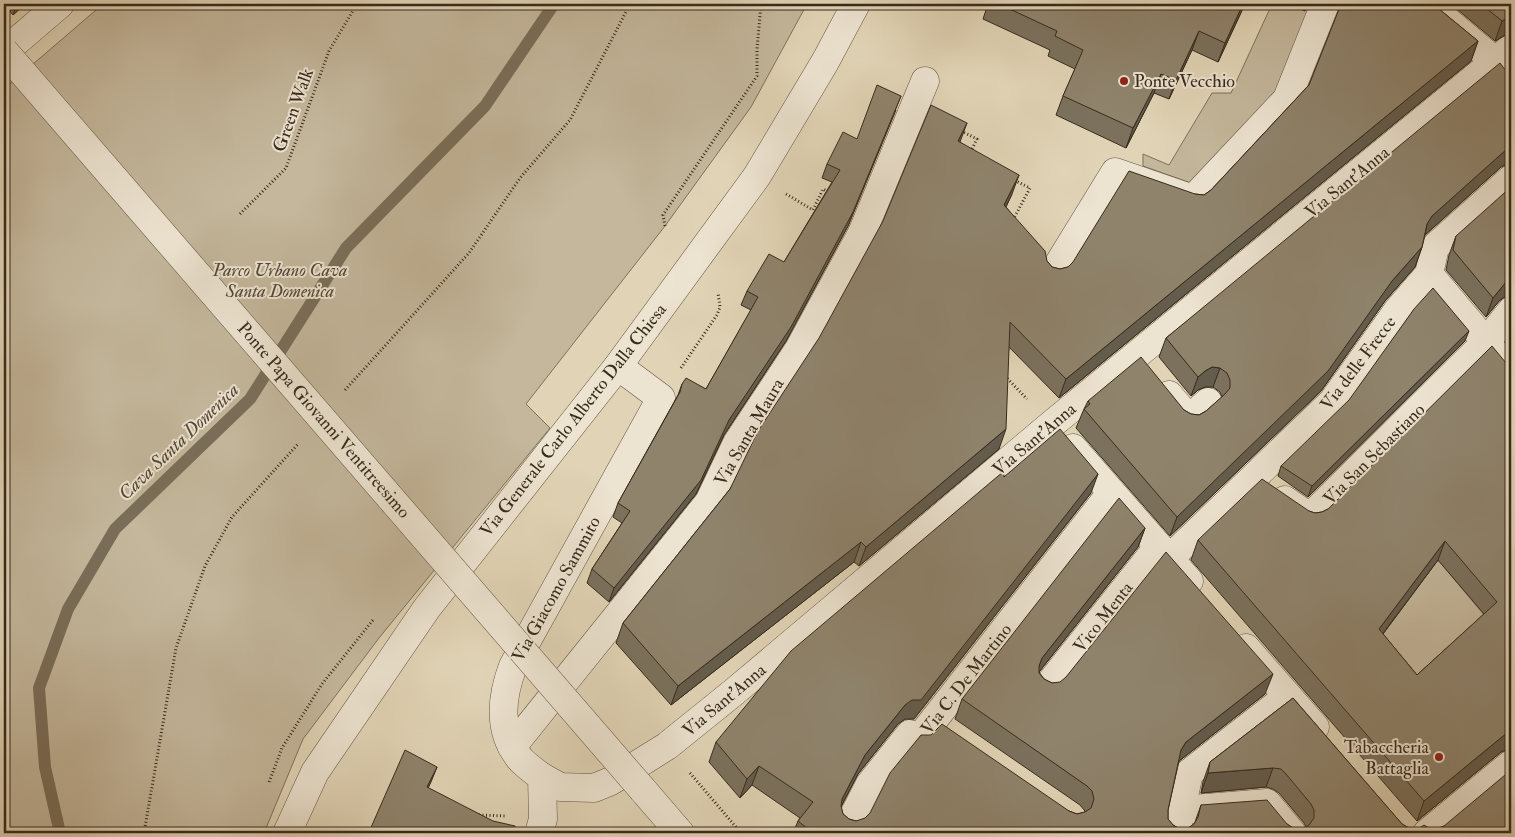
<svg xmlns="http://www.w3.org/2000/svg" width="1515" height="837" font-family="'IM FELL Double Pica',serif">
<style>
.green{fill:#c4b79c;stroke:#7e715c}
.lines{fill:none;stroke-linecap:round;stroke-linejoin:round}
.stream{stroke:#7a6e59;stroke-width:12}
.pedestrian-casing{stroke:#625542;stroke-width:29}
.minor-casing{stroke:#625542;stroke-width:29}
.tertiary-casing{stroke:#625542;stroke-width:29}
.path{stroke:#372b1c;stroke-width:3;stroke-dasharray:1 2.5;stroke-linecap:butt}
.pedestrian{stroke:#ece3d0;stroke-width:28}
.minor{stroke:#ece3d0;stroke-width:28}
.tertiary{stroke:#ece3d0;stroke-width:28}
.tertiary-bridge-casing{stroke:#625542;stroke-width:29;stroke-linecap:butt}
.tertiary-bridge{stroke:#ece3d0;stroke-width:28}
.wall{fill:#7b715d;stroke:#372b1c;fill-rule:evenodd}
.shaded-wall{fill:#645c4c;stroke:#372b1c}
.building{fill:#8f836c;stroke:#372b1c;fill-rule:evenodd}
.poi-dot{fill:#8f2418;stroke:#ece3d0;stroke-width:2}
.labels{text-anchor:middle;stroke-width:4;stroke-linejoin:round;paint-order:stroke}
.poi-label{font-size:18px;fill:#372b1c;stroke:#ece3d0;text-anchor:start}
.street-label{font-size:18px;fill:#372b1c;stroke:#ece3d0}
.park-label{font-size:18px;font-style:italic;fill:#534736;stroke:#ece3d0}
.water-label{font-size:19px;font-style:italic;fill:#534736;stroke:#ece3d0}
</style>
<rect width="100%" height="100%" fill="#e1d4b6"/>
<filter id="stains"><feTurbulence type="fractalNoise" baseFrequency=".004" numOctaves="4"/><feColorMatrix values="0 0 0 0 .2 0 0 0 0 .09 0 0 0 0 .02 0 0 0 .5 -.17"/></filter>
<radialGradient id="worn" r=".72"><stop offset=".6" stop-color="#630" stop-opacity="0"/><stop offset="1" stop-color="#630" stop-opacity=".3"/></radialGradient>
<g class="green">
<polygon points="103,4 807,4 751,107 665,226 526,404 550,428 379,638 303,739 264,833 4,833 4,89"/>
<polygon points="1272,4 1289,4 1296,7 1298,4 1313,4 1276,95 1191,183 1143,166 1143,154 1169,165 1212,93 1231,93"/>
<polygon points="1438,560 1490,622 1410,694 1372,649"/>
</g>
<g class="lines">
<polyline class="stream" points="60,833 45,767 39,688 68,609 115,529 250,399 346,248 485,106 554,4"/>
<defs>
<g id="pedestrian">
<polyline points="1053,273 1115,172 1193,199 1287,99 1325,4"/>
<polyline points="1429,274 1486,342 1511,311"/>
<polyline points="1169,395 1189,419 1208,402"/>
<polyline points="1285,500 1310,517 1486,342 1511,373"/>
<polyline points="1169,559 1333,401 1398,310 1429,274 1435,247 1511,179"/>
<polyline points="1047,687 1158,547"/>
<polyline points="1181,810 1267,803 1292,833"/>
<polyline points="849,825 870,784 910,734 918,740 1111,493"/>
</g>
<g id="minor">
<polyline points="1427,4 1495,61"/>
<polyline points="4,52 60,4"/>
<polyline points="1073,448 1189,581"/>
<polyline points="1246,648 1315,727"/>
<polyline points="512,747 709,502 737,443 799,349 862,233 925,81"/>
<polyline points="542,777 560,787 594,788 611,781 667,746 734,692 1052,424 1511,48"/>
<polyline points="287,833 315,772 427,608 618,366 757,176 825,62 856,4"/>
<path d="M539,833L543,819L542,777C535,772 527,766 521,760C497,732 501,698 513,666L661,398L618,366"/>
<polyline points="1176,833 1189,773 1288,696"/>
<polyline points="1427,833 1511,764"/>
</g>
<polyline id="tertiary" points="643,790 680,833"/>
</defs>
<use href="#pedestrian" class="pedestrian-casing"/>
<use href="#minor" class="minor-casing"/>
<use href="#tertiary" class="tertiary-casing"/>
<g class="path">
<polyline points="961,131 977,139 971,151"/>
<polyline points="786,194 813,210 823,189 829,192"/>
<polyline points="240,214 286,168 329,51 357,4"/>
<polyline points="1013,220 1030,188 1014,180"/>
<polyline points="665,226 663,215 757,76 757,49 761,4"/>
<polyline points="681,368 717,315 720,307 718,293"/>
<polyline points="1005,376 1027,399"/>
<polyline points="345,390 469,253 520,178 570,120 630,4"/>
<polyline points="690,773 741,833"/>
<polyline points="269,782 282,748 322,684 373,620"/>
<polyline points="479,815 507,816"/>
<polyline points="144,833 176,648 205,566 232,517 298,444"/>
</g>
<use href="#pedestrian" class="pedestrian"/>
<use href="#minor" class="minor"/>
<use href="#tertiary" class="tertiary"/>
<defs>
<polyline id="tertiary-bridge" points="4,51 643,790"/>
</defs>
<use href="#tertiary-bridge" class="tertiary-bridge-casing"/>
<use href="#tertiary-bridge" class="tertiary-bridge"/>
</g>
<g class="wall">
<polygon points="4,4 25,4 13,15"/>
<polygon points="988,4 1245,4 1218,62 1192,50 1169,99 1154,93 1126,148 1056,115 1063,96 1075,69 1048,56 1050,50 983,19"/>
<polygon points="1289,4 1309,4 1305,11"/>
<polygon points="1340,4 1433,4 1478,41 1471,61 1059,398 1009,347 999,449 859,566 854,562 671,705 616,643 623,623 730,489 960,142 1012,194 1006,207 1047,261 1052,267 1060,269 1068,267 1195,194 1204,195 1211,190 1309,85 1340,8"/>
<polygon points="1451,4 1511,4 1509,33 1495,41"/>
<polygon points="1506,71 1511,74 1511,164 1507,164 1501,167 1425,235 1422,247 1415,267 1385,301 1321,391 1170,536 1076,428 1084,409 1088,401 1184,410 1191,414 1199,415 1206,411 1222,397 1220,392 1213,387 1205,387 1198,390 1191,396 1159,357 1166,338"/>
<polygon points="896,110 848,226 786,341 724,435 696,494 609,602 587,583 592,569 622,523 613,517 618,503 678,395 682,384 706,389 751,310 741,305 747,291 784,262 832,182 822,178 827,164 857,139"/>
<polygon points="1456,236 1506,296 1499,301 1486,317 1446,270 1449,255"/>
<polygon points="1511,328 1511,348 1506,342"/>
<polygon points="1465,341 1308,497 1278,476 1281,466"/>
<path d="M1506,363L1511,367V749H1508L1501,752L1417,821L1191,560L1198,540L1309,511L1315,513L1322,512L1328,509ZM1438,560L1484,614L1417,675L1383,634Z"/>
<polygon points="1004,477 1091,493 914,719 905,719 898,724 858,774 841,807 843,814 849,819 856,821 1069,811 1077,814 1085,812 1085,811 1080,805 955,719 962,699 1145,528 1138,547 1039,672 1044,679 1052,683 1265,694 1179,761 1168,810 1168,819 1173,825 1180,829 1188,828 1194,825 1201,805 1287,824 1293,828 1302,829 1306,827 1304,823 1279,793 1273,789 1266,787 1201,793 1203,782 1210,762 1293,698 1402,824 1409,828 1436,829 1444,826 1511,833 793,833 798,821 800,818 752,785 740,798 709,762 716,742"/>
</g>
<g class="shaded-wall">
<polygon points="17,4 25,4 13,15"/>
<polygon points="1243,4 1245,4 1218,62 1225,43"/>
<polygon points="1511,16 1511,33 1509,33 1495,41 1502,21"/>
<polygon points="1199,31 1192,50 1169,99 1176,80"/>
<polygon points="1478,41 1471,61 1059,398 1066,379"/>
<polygon points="1161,74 1154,93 1126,148 1133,128"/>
<polygon points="901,96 848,226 786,341 724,435 696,494 609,602 614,588 729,420"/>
<polygon points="967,123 960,142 958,141"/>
<polygon points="1511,146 1511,164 1507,164 1501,167 1425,235 1427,224 1432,216 1508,148"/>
<polygon points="1019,175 1012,194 997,225 1004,205"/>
<polygon points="1422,247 1415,267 1385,301 1321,391 1170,536 1177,517 1392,281"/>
<polygon points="1511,278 1511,296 1506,296 1499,301 1486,317 1493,298 1506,282"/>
<polygon points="1469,331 1465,341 1308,497 1312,486"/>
<polygon points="1212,367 1220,368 1213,387 1205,387 1198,390 1191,396 1198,377 1205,371"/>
<polygon points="1006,429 999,449 859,566 866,547"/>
<polygon points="1098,474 1091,493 914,719 905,719 898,724 858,774 835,818 842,799 865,755 905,705"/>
<polygon points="1145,528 1138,547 1035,677 1042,658"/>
<polygon points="1445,541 1438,560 1372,648 1379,629"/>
<polygon points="861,542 854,562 671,705 678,686"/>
<polygon points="1273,674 1265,694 1179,761 1174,770 1181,750 1186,742"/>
<polygon points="1511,731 1511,749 1508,749 1501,752 1417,821 1424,801 1508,732"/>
<polygon points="759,766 752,785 740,798 747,779"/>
<polygon points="437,767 431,782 422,801 427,787"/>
<polygon points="1273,768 1266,787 1201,793 1208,773"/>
</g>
<g class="building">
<polygon points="999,4 1243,4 1225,43 1199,31 1176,80 1161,74 1133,128 1063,96 1083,50 1055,36 1057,31"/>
<polygon points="1341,4 1433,4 1478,41 1066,379 1010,322 1006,429 866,547 861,542 678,686 623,623 730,489 758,431 819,338 883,221 931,105 967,123 958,141 1019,175 1004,205 1045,251 1047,261 1052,267 1060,269 1068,267 1073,262 1129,171 1195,194 1204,195 1211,190 1309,85"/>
<polygon points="1481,4 1511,4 1511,16 1502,21"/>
<polygon points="1500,63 1506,71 1511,74 1511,146 1508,148 1432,216 1427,224 1422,247 1392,281 1328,371 1177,517 1084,409 1090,404 1088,401 1141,357 1184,410 1191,414 1199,415 1206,411 1225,394 1230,388 1230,380 1227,373 1220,368 1212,367 1205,371 1198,377 1166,338"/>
<polygon points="877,85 901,96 853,212 791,327 729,420 701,480 614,588 592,569 630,511 618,503 680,392 682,384 686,378 706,389 758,297 747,291 769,254 784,262 840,170 827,164 843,132 857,139"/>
<polygon points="1511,187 1511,278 1506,282 1493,298 1453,250 1456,236"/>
<polygon points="1433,288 1469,331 1312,486 1281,466 1349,400 1414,309"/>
<path d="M1492,346L1506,363L1511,367V731L1508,732L1424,801L1198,540L1262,479L1309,511L1315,513L1322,512L1328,509ZM1445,541L1497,602L1417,675L1379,629Z"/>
<polygon points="1060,429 1098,474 921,700 912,700 905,705 865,755 842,799 841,806 843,814 849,819 856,821 865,818 870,813 890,773 921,735 931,735 942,724 1069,811 1077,814 1085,812 1091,808 1094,799 1092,791 1087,786 962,699 1119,498 1145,528 1042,658 1039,666 1039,673 1044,679 1052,683 1060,682 1066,677 1166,552 1273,674 1186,742 1181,750 1168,810 1168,819 1173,825 1180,829 1188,828 1194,824 1198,817 1201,805 1267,800 1287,824 1293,828 1302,829 1309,825 1314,818 1314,810 1311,804 1286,774 1281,769 1273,768 1208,773 1210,762 1293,698 1402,824 1409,828 1418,829 1424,825 1429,828 1436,829 1444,826 1511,770 1511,833 813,833 798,821 813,802 759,766 747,779 716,742 791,651 1004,471 1004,477"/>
<polygon points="405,750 437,767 427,787 493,821 515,826 516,833 360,833 362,829 369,832"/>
</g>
<g class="poi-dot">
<circle cx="1124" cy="81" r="5"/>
<circle cx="1439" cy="757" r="5"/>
</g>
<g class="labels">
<g class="poi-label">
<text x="1134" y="87">Ponte Vecchio</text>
<text x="1429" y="753" text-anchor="end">Tabaccheria<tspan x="1429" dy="21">Battaglia</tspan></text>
</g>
<g class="street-label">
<text transform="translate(293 110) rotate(-70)" y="6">Green Walk</text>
<text transform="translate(1347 182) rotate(-39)" y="6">Via Sant'Anna</text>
<text transform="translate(1358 363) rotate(-53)" y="6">Via delle Frecce</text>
<text transform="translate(324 420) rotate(49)" y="6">Ponte Papa Giovanni Ventitreesimo</text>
<text transform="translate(573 420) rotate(-52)" y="6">Via Generale Carlo Alberto Dalla Chiesa</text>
<text transform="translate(749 432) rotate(-60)" y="6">Via Santa Maura</text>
<text transform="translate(1034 439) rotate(-40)" y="6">Via Sant'Anna</text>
<text transform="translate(1374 454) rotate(-45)" y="6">Via San Sebastiano</text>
<text transform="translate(556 589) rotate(-61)" y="6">Via Giacomo Sammito</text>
<text transform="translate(1103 617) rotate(-52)" y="6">Vico Menta</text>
<text transform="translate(966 679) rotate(-52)" y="6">Via C. De Martino</text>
<text transform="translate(724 700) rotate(-40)" y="6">Via Sant'Anna</text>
</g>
<g class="park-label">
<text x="280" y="276">Parco Urbano Cava<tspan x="280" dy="21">Santa Domenica</tspan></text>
</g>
<g class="water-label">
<text transform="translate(178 441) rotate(-44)" y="7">Cava Santa Domenica</text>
</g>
</g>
<rect width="1515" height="837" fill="none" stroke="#e1d4b6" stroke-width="20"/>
<rect x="5" y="5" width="1505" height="827" fill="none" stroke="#372b1c" stroke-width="2.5"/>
<rect x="10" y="10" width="1495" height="817" fill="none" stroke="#372b1c"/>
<rect width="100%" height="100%" filter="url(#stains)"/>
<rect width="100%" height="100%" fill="url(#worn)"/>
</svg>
